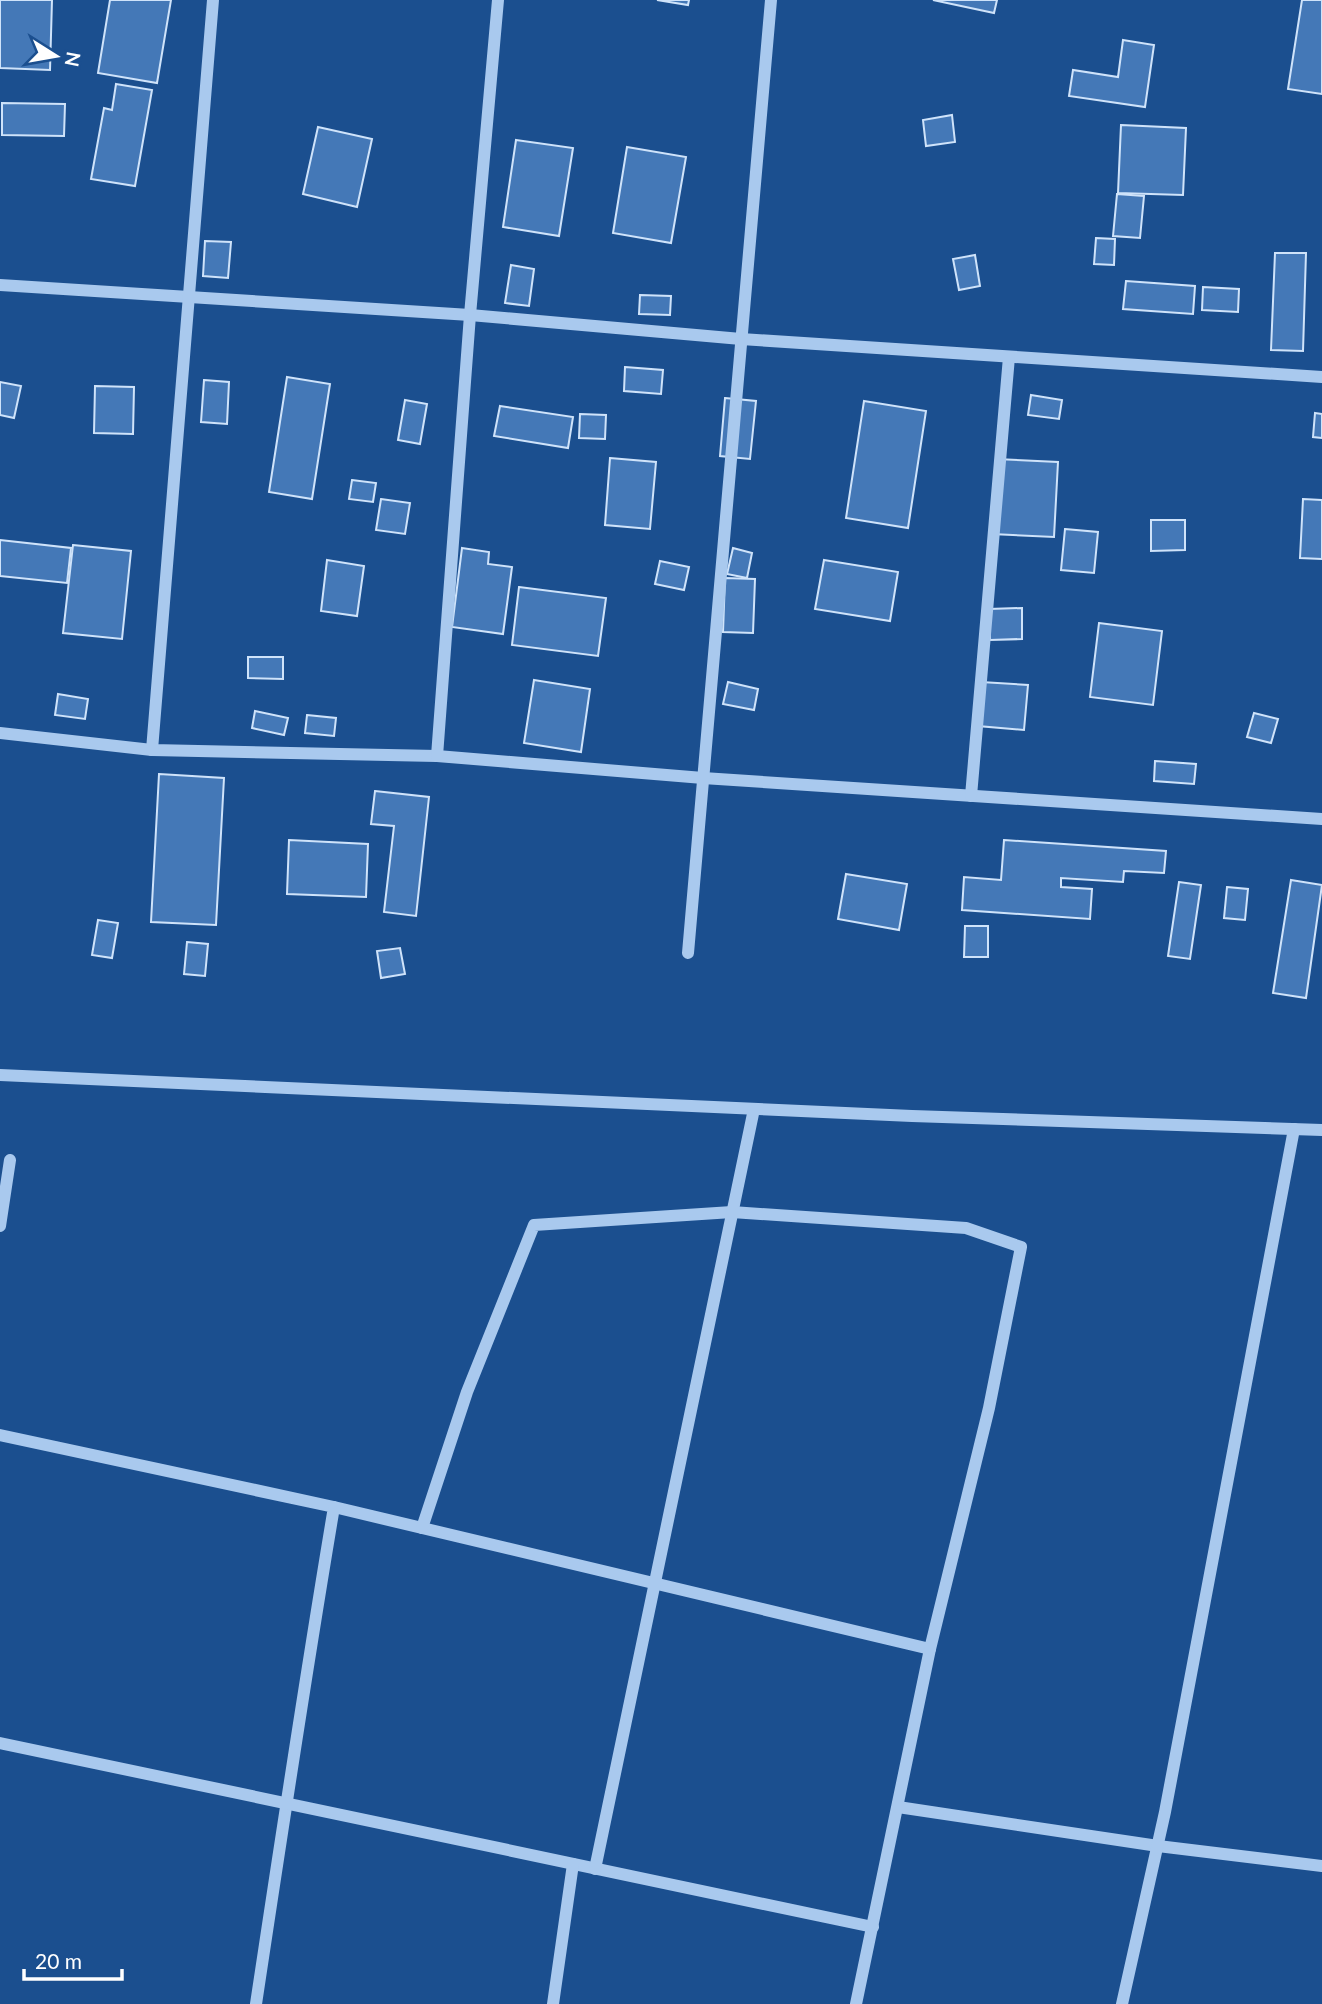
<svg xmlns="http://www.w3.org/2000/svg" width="1322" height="2004" font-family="Lato,sans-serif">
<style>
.building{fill:#4478b7;stroke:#cfe3fa;stroke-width:2}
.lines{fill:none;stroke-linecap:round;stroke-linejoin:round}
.minor{stroke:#a9c9ee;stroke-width:12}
</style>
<rect width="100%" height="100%" fill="#1b4f8f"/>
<g class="building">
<polygon points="0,0 52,0 50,70 0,68"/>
<polygon points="110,0 171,0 157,83 98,73"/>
<polygon points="657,0 689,0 688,5"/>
<polygon points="933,0 997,0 994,13"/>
<polygon points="1302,0 1322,0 1322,94 1288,89"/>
<polygon points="1123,40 1154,45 1145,107 1069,96 1073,70 1118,77"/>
<polygon points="116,84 152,90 135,186 91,179 104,108 112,110"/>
<polygon points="2,103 65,104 64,136 2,135"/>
<polygon points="952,115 955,142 926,146 923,120"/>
<polygon points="1121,125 1186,128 1183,195 1118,193"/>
<polygon points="318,127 372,139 357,207 303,194"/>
<polygon points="516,140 573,148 559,236 503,227"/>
<polygon points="627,147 686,157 671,243 613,233"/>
<polygon points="1117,194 1144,196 1140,238 1113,236"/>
<polygon points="1096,238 1115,239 1114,265 1094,264"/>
<polygon points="205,241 231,242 228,278 203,276"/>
<polygon points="1275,253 1306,253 1303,351 1271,350"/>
<polygon points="975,255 980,286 959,290 953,259"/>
<polygon points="511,265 534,269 529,306 505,303"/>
<polygon points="1126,281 1195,286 1193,314 1123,309"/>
<polygon points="1203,287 1239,289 1238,312 1202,310"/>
<polygon points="640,295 671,296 670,315 639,314"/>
<polygon points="625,367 663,370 661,394 624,391"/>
<polygon points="287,377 330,384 312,499 269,492"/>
<polygon points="204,380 229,382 227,424 201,422"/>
<polygon points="0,382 21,386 14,418 0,415"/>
<polygon points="95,386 134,387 133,434 94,433"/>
<polygon points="1031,395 1062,400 1059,419 1028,415"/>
<polygon points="725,398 756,401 750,459 720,456"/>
<polygon points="405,400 427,404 420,444 398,440"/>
<polygon points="864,401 926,411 908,528 846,518"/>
<polygon points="500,406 573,417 568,448 494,436"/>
<polygon points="1315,413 1322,414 1322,438 1313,437"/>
<polygon points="580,414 606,415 605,439 579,438"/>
<polygon points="610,458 656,462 650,529 605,525"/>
<polygon points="996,459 1058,462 1054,537 992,534"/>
<polygon points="352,480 376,483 373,502 349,499"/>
<polygon points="381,499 410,503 405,534 376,530"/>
<polygon points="1303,499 1322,500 1322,559 1300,558"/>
<polygon points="1151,520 1185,520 1185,550 1151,551"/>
<polygon points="1065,529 1098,532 1094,573 1061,570"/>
<polygon points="0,540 71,548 67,583 0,576"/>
<polygon points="73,545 131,551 122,639 63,633"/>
<polygon points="462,548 489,552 488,564 512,567 503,634 452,627"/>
<polygon points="733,548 752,553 747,578 727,574"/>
<polygon points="327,560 364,566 357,616 321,611"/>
<polygon points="824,560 898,572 890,621 815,609"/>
<polygon points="660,561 689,567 684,590 655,584"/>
<polygon points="725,578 755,579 753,633 723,632"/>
<polygon points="519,587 606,598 598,656 512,645"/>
<polygon points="1022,608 1022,639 990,640 989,609"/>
<polygon points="1099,623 1162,631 1153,705 1090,697"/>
<polygon points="248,657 283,657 283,679 248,678"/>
<polygon points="534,680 590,689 581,752 524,743"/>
<polygon points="728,682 758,689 754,710 723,704"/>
<polygon points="981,682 1028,685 1024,730 978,726"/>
<polygon points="58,694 88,699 85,719 55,715"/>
<polygon points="255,711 288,718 284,735 252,728"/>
<polygon points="1254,713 1278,719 1271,743 1247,737"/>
<polygon points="307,715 336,718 334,736 305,733"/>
<polygon points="1155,761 1196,764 1194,784 1154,781"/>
<polygon points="159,774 224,778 216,925 151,922"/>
<polygon points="375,791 429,797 416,916 384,912 394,826 371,824"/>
<polygon points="289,840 368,844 366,897 287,894"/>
<polygon points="1004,840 1166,851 1164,873 1124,871 1123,882 1061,878 1061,887 1092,889 1090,919 962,910 964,877 1001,880"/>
<polygon points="846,874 907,884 899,930 838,919"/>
<polygon points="1291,880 1322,885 1306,998 1273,993"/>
<polygon points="1179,882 1201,885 1190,959 1168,956"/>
<polygon points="1227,887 1248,889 1245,920 1224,918"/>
<polygon points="98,920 118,923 112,958 92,955"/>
<polygon points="965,926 988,926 988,957 964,957"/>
<polygon points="187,942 208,944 205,976 184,974"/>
<polygon points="400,948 405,974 381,978 377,951"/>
</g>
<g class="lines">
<g class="minor">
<polyline points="0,285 470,315 741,339 1322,377"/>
<polyline points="0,733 152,750 437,756 703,778 1322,819"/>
<polyline points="152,750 213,0"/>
<polyline points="437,756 470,315 498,0"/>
<polyline points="971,796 1009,357"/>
<polyline points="688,953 771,0"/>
<polyline points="0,1075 912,1116 1322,1130"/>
<polyline points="0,1226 10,1160"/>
<path d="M0,1435L334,1507C306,1673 281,1838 256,2004"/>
<polyline points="334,1507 930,1649"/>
<polyline points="422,1528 467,1392 534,1225 732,1212 966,1228 1021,1247 989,1408 930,1649 856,2004"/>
<polyline points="0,1743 873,1927"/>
<polyline points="898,1807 1158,1846 1322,1866"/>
<polyline points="595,1869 754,1109"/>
<polyline points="553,2004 573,1864"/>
<polyline points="1122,2004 1165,1812 1294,1129"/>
</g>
</g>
<g transform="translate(56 56) rotate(101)" stroke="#1b4f8f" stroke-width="5" paint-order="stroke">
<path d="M0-5L12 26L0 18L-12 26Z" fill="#ffffff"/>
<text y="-10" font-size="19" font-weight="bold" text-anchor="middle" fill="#ffffff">N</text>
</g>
<path d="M24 1969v10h98v-10" fill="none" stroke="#ffffff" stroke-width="3.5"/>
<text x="35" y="1969" font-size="21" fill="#ffffff" stroke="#1b4f8f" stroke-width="5" paint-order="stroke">20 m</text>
</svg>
